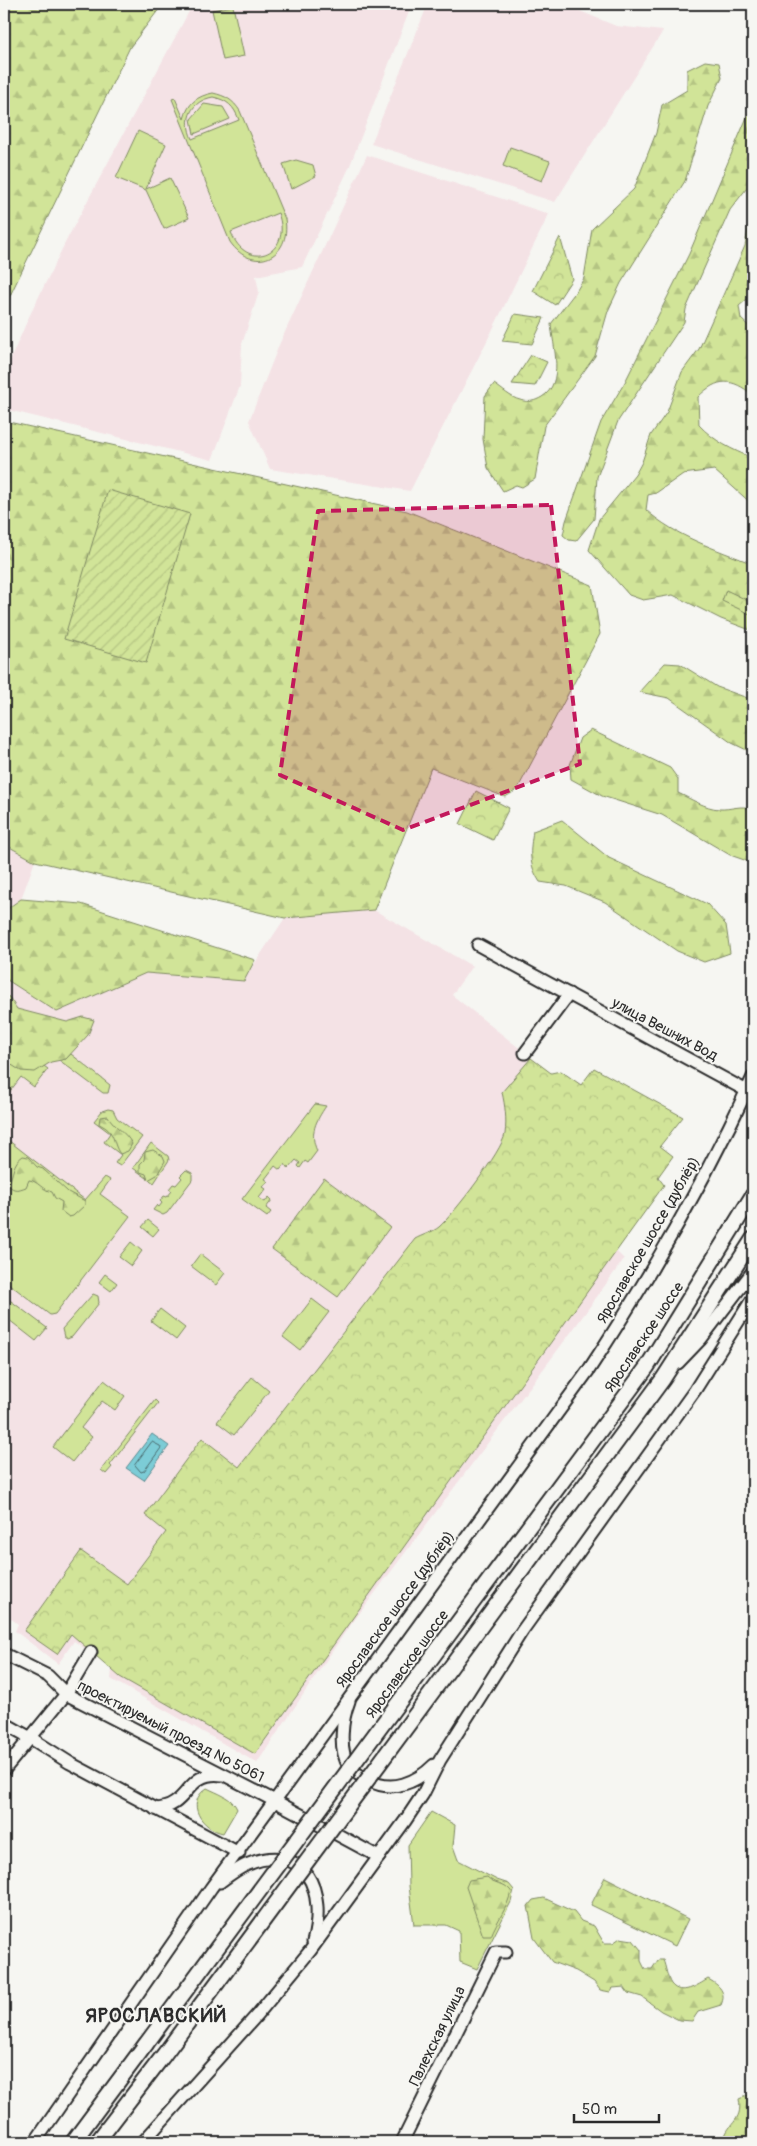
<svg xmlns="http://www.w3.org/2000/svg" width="757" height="2146" font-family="Pangolin,sans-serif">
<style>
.built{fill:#f4e2e5}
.grass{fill:#d1e498;stroke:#7e8862;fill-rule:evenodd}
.forest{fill:url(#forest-firs);stroke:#7e8862}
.park{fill:url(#park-crowns);stroke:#7e8862}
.garden{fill:url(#garden-furrows);stroke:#7e8862}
.water{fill:#7bccd6;stroke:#5b8c92}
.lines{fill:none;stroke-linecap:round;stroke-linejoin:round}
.shore{stroke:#4b6b6f;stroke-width:1}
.minor-casing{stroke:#2b2b2b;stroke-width:15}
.major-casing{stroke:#2b2b2b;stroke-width:18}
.minor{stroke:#f6f6f2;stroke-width:11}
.major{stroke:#f6f6f2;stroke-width:14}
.major-bridge-casing{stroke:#2b2b2b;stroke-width:18;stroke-linecap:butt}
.major-bridge{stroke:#f6f6f2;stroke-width:14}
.marked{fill:#c2185b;fill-opacity:0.2;stroke:#c2185b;stroke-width:4;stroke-dasharray:10 6;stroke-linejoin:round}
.labels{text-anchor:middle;stroke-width:4;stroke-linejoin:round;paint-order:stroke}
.street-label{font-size:15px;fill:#2b2b2b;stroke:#f6f6f2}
.district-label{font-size:20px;font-weight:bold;letter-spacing:1px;fill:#2b2b2b;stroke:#f6f6f2}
</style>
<defs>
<pattern id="forest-firs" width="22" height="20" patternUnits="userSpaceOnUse" patternTransform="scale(1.25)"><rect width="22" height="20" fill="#d1e498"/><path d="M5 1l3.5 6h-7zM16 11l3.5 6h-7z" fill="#b4c483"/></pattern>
<pattern id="park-crowns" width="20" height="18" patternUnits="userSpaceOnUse" patternTransform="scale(1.25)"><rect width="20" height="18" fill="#d1e498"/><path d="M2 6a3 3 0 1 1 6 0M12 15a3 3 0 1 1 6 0" fill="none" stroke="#b4c483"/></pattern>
<pattern id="garden-furrows" width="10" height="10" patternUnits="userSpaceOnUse" patternTransform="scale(1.25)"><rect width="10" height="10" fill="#d1e498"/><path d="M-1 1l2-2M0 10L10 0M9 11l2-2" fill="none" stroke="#b4c483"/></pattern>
</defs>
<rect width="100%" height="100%" fill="#f6f6f2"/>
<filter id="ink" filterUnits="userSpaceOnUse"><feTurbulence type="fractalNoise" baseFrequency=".02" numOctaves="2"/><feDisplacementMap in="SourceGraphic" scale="10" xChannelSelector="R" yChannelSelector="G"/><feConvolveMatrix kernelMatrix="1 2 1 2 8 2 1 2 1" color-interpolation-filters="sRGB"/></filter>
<g filter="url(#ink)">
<g class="built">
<polygon points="193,4 412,4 349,168 302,267 256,276 259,292 242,344 240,386 212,460 4,409 4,374 28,319 67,239"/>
<polygon points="428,4 563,4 616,26 663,31 555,202 371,144"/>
<polygon points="367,155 549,214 491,333 410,491 270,469 249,421 279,345"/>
<polygon points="4,844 35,861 21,899 4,911"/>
<polygon points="374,910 472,966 452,995 551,1073 561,1071 582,1085 594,1068 683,1117 660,1146 673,1156 658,1177 664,1185 616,1251 624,1259 575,1327 344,1634 257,1763 111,1679 112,1668 74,1641 58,1664 15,1631 18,1624 4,1613 4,978 57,1012 146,973 243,981 285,918"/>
</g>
<g class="grass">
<polygon points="233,6 244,56 223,60 212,10"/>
<path d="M213,93C226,96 233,100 240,111L285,219C292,258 253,275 230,242L172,99L175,98L184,119C188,103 197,96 213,93ZM213,97C227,100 234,106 239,120L192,139C183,119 191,101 213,97ZM278,213C294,255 246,273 231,232Z"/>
<polygon points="204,104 223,107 230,119 194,134 191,119"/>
<polygon points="138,131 166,144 146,189 170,178 189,218 164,229 146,190 116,178"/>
<polygon points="510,147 550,161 542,181 503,166"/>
<polygon points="296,160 313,165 316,176 291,189 283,164"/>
<polygon points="4,1037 48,1069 34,1087 21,1077 4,1099"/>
<polygon points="71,1054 110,1085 108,1093 103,1093 59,1060 66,1059"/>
<path d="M315,1104L326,1106C316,1121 309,1133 317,1151L308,1163L305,1161L300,1168L298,1166L300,1163L296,1160L288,1169L285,1164L280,1170L275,1166L265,1179L268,1181L263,1187L266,1189L259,1198L265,1202L269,1197L272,1200L266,1208L271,1212L267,1217L242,1199Z"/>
<polygon points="108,1109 113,1110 117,1118 142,1137 120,1166 115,1163 121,1155 104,1142 110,1133 94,1121 102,1111"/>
<polygon points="4,1137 85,1200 105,1177 110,1180 100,1194 130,1216 55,1314 50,1315 4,1280"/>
<polygon points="151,1143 168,1156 169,1160 154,1183 133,1168"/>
<polygon points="186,1170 192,1173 192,1180 167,1213 163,1215 153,1210 157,1205 159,1207 162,1203 160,1201 164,1196 167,1197 172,1191 169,1189 173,1184 176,1185 182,1178 180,1176"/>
<polygon points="148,1220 159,1229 153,1236 142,1227"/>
<polygon points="131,1242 142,1251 131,1266 119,1257"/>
<polygon points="200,1254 225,1273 216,1285 191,1266"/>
<polygon points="105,1274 117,1283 111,1291 99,1282"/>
<polygon points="93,1294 98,1296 99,1303 72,1337 67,1339 64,1337 62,1329"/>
<polygon points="312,1299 329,1312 300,1350 283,1337"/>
<polygon points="7,1300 11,1301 47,1328 36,1341 4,1316 4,1302"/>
<polygon points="160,1309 185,1328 176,1340 151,1321"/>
<polygon points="252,1377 269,1391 234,1435 217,1422"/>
<polygon points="104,1380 125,1396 115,1410 102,1401 81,1428 92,1437 72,1462 53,1447"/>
<polygon points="155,1400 158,1403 110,1465 112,1467 106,1474 101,1470"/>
<path d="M207,1788C217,1793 233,1798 237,1809L223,1833C202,1829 184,1803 207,1788Z"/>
<polygon points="431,1812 455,1825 453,1846 458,1860 497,1880 509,1884 514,1890 511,1902 477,1969 460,1962 459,1931 446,1925 414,1925 409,1886 408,1845"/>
</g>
<g class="forest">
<polygon points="4,4 163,4 130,47 4,308"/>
<polygon points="652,4 708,4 711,8 666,7"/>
<path d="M705,61L719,63L722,78L708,106L685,181L621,283L608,311L595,356L544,426L535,479L522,487L516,485L503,491L488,468L483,439L485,396L494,384C502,389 511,398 520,400C529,403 535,401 542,397C565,383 553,346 551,324L577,290L584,278L592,229L634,189L656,133L662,105L687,90V70Z"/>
<polygon points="753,103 753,180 730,210 686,309 684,322 618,421 597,477 594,519 576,541 569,540 563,535 566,521 601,422 625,382 689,254"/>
<path d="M753,210V294L739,306L741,319L753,330V395C732,378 718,377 698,397L699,425C714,441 732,450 753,458V505L714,470L683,474L656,493L648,495L646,510C676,537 716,549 753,564V631L721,619L673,595L643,600L629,595L589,550L599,519L635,475L642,462L651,435L667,412L682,372L699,349L745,246L750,218Z"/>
<polygon points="4,421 407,511 592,585 600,634 517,790 505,797 431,768 374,910 285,918 35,861 4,844"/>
<polygon points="665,663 680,664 717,687 753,700 753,753 732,743 669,698 639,692"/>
<path d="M591,730L670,768L678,779V793C691,799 705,808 719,809C731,810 741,804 753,809V863L730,855L662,815L602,796L571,779L570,765L580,738Z"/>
<path d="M562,820L609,858L707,904L726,925L730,953L704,962L677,951L605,902L566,886L540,882C528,864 530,851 533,831Z"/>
<polygon points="21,899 81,904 255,960 244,981 146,973 57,1012 4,978 4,911"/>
<polygon points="4,995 9,997 17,1009 67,1022 83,1017 94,1020 88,1035 66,1059 51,1062 35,1072 21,1071 4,1060"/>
<path d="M108,1116C114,1127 126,1132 132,1144L128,1151L120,1154C111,1141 117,1132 99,1124L100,1117Z"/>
<polygon points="153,1150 163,1156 165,1161 157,1175 148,1180 146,1174 140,1172 140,1164 144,1160 145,1152"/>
<path d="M23,1156L28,1157L37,1167L43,1169L68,1192L85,1201V1205L73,1216L69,1217L61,1211L62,1202L55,1198L52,1192C42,1190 38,1181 29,1180L26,1187C18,1190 14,1191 8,1185C14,1174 12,1163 23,1156Z"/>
<polygon points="324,1178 390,1227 338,1297 272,1249"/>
<path d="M487,1877C495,1885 503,1881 511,1891C508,1908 497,1920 491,1936H483L466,1887L469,1880Z"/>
<polygon points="605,1877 688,1919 675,1946 591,1905"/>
<path d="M544,1898L574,1912L581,1921L594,1926L604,1943H613L620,1938L633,1940L641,1950V1961L645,1969H652L658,1960H663C666,1967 667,1978 671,1984C681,1997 698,1985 708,1979C719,1985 727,1992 721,2005L698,2012L692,2021L679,2020L661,2011L642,1997L628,1993L624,1987L613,1988L610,1992L600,1990L594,1982L576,1971L552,1962L534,1938L528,1906L533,1900Z"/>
<path d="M753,2093V2142H724C725,2123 744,2123 739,2099Z"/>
</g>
<g class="park">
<polygon points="560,237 572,279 555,305 533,291"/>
<polygon points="515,314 544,318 532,344 502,341"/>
<polygon points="531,355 547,362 535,386 512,384"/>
<polygon points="726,590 753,603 752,615 722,601"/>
<polygon points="476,791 509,808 493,840 460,824"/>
<path d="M531,1058L551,1073L561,1071L581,1085L594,1068L683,1117L660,1146L673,1156L658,1177L664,1185L255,1754L120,1677L71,1634L57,1654L24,1631L81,1551L127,1584L166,1532L145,1515L202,1438L239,1467L415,1239C422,1235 433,1232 439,1227C454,1214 502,1151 505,1134C507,1119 505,1106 502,1092Z"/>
</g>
<polygon class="garden" points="108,490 190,514 146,663 64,639"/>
<polygon class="water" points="152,1434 169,1446 144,1480 126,1468"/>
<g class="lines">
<polygon class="shore" points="152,1442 160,1446 161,1448 144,1471 141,1472 135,1465"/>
<defs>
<g id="minor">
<polyline points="478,945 747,1091"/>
<polyline points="525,1053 569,994"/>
<polyline points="678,1363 701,1339 753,1271"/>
<polyline points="4,1654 48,1676 66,1694 275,1801 379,1857"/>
<path d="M349,1701C342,1719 338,1749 349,1766C354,1773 361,1776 368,1780C392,1793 416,1783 434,1765"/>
<polyline points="4,1723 29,1737 70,1763 239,1853"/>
<polyline points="4,1770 66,1694 91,1652"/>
<path d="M155,1809C190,1808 185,1770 222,1775"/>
<path d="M220,1882C228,1876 237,1869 246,1865C306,1839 327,1892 313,1942"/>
<path d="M35,2142L211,1888L588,1371C650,1277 706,1179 753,1077"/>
<polyline points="143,2142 257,2015 310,1951 405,1821 423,1794 440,1760 522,1631 695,1390 753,1298"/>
<polyline points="402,2142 496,1952 506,1952"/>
</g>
<g id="major">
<polyline points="433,1656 647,1367 753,1195"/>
<polyline points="450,1668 663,1379 753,1239"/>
<polyline points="73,2142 146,2044"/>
<polyline points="97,2142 163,2056"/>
</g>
</defs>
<use href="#minor" class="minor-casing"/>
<use href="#major" class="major-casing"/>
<use href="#minor" class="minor"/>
<use href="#major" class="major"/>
<defs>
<g id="major-bridge">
<polyline points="146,2044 433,1656"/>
<polyline points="163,2056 450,1668"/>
</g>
</defs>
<use href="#major-bridge" class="major-bridge-casing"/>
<use href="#major-bridge" class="major-bridge"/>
</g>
</g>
<path class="marked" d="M551,505L580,764L403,830L280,775L318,511Z"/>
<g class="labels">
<g class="street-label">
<text transform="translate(665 1029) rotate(28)" y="5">улица Вешних Вод</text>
<text transform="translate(648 1240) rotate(-60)" y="5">Ярославское шоссе (дублёр)</text>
<text transform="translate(644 1337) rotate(-56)" y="5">Ярославское шоссе</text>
<text transform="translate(395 1609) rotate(-54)" y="5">Ярославское шоссе (дублёр)</text>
<text transform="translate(407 1664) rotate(-54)" y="5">Ярославское шоссе</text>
<text transform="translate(171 1731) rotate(27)" y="5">проектируемый проезд № 5061</text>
<text transform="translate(437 2036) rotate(-64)" y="5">Палехская улица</text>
</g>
<g class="district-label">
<text x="156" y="2022">ЯРОСЛАВСКИЙ</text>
</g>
</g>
<rect width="757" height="2146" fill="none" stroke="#f6f6f2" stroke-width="20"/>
<rect x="10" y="10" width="737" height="2126" fill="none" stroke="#2b2b2b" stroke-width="2" filter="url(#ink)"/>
<path d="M574 2114v8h85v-8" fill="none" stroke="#2b2b2b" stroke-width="2.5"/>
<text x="582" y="2114" font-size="15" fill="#2b2b2b" stroke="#f6f6f2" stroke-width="4" paint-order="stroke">50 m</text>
</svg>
